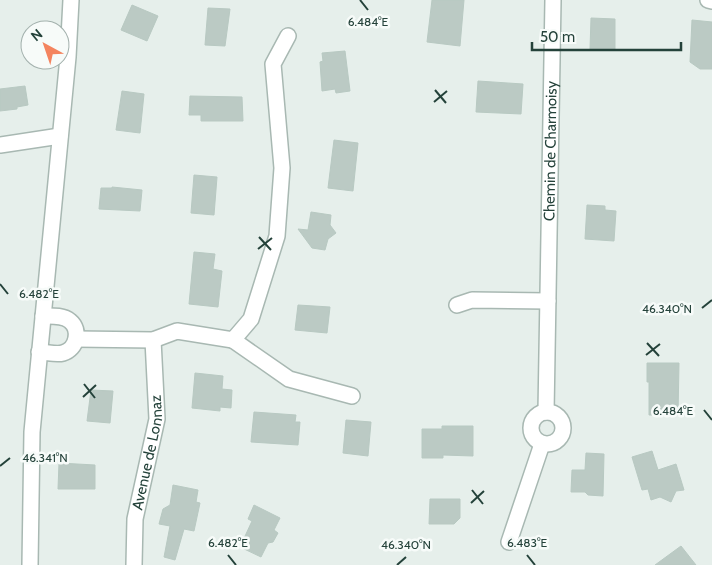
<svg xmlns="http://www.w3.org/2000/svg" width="712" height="565" font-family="Cabin,sans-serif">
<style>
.building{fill:#bbcac4;stroke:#b8c9c2}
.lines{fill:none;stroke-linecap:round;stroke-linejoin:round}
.street-casing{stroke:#a8b8b2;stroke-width:18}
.street{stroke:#fff;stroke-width:15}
.ticks{fill:none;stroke:#24423a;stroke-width:2}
.labels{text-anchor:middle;stroke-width:5;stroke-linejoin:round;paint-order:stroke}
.street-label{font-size:15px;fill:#24423a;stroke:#f7fbf9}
.ticks-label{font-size:12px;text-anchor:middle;fill:#24423a;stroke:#f7fbf9;stroke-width:5;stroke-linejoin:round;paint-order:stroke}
</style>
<rect width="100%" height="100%" fill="#e6efeb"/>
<g class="building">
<polygon points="432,0 464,0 460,46 427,42"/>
<polygon points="132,5 158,16 147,41 121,30"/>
<polygon points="208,8 230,9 225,46 205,45"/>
<polygon points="591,18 615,19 615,49 590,49"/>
<polygon points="692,20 712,22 712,69 700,69 690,62"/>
<polygon points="345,51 350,91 336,93 335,89 322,91 320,62 323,61 322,53"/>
<polygon points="478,81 523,84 521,114 476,112"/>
<polygon points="25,86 28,105 17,107 17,109 0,111 0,89"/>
<polygon points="122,91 144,94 140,133 116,130"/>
<polygon points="190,96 242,97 243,121 201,121 201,115 189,115"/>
<polygon points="334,140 358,143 353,191 328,188"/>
<polygon points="194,175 217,177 214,215 191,213"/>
<polygon points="112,187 142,190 140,211 99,209 101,188 112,188"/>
<polygon points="587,205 605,206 605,210 616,211 614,241 585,239"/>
<polygon points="311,212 331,215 330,225 336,233 328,239 325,250 312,248 298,229 308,230"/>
<polygon points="194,252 215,254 213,269 222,271 218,307 189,304"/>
<polygon points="298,305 330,307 327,333 295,330"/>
<polygon points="647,363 679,363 678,415 649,415 649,382 647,382"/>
<polygon points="195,373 223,376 222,389 232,390 231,408 220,407 220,411 192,408"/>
<polygon points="91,390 113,391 110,423 87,421"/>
<polygon points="254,412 296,415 295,422 300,422 298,445 251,442"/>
<polygon points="346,420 371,422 368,456 343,453"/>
<polygon points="442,426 473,426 473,456 443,455 443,458 422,458 422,429 442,429"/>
<polygon points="652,451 658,470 676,464 684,490 676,491 671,502 660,497 651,500 648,489 642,490 632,457"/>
<polygon points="586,453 604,454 603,496 588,495 585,492 571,492 572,470 585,470"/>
<polygon points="59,463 95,465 95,489 58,489"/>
<polygon points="173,485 198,490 196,502 200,503 194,531 184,529 175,560 164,557 170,526 159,524 163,509 170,505"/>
<polygon points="430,499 460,499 460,518 454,524 429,524"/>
<polygon points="254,505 280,518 274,530 278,533 273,542 268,543 261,557 240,547 252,521 248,519"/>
<polygon points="681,546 696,565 655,565"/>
</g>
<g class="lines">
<defs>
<g id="street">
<polyline points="708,0 712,1"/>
<polyline points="0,145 60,136"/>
<polyline points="457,305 472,300 548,301"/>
<polyline points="76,339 153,340 177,331 233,340 251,319 277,236 282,168 273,64 288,36"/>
<polyline points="233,340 289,379 352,396"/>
<path d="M39,352C47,352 56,355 63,353C77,349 81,330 70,321C63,315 51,316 43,316"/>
<circle cx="547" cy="428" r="16"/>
<path id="s1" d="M546,412L553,0"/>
<polyline points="509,542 542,444"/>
<polyline points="30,565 32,432 68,57 71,0"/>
<path id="s2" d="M134,565L135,519L157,419L153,340"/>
</g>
</defs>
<use href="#street" class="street-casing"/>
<use href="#street" class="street"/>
</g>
<path class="ticks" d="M360,0L368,10M435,90L446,103M434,102L447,91M259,237L271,250M258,249L272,238M0,284L8,294M702,308L712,300M647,343L659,356M646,355L660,344M84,384L95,398M83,397L96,385M704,410L712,420M0,466L10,458M472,490L483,504M471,503L484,491M228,555L236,565M527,555L535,565M397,565L406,557"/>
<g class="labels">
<g class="street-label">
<text dy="5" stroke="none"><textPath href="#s1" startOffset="261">Chemin de Charmoisy</textPath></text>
<text dy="5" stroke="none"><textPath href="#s2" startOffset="114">Avenue de Lonnaz</textPath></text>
</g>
</g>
<g class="ticks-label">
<text x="368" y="26">6.484°E</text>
<text x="39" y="298">6.482°E</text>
<text x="667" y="313">46.340°N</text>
<text x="673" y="415">6.484°E</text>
<text x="45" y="462">46.341°N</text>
<text x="228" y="547">6.482°E</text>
<text x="527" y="547">6.483°E</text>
<text x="406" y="549">46.340°N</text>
</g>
<g transform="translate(45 45) rotate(320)"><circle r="24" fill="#f7fbf9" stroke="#a3b1ad"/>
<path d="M0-4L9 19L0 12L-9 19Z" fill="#f4845f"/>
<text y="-8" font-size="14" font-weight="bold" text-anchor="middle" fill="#24423a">N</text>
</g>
<path d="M532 42v8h149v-8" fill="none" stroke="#24423a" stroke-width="2.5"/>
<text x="540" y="42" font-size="15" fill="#24423a" stroke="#f7fbf9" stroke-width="4" paint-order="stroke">50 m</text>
</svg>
